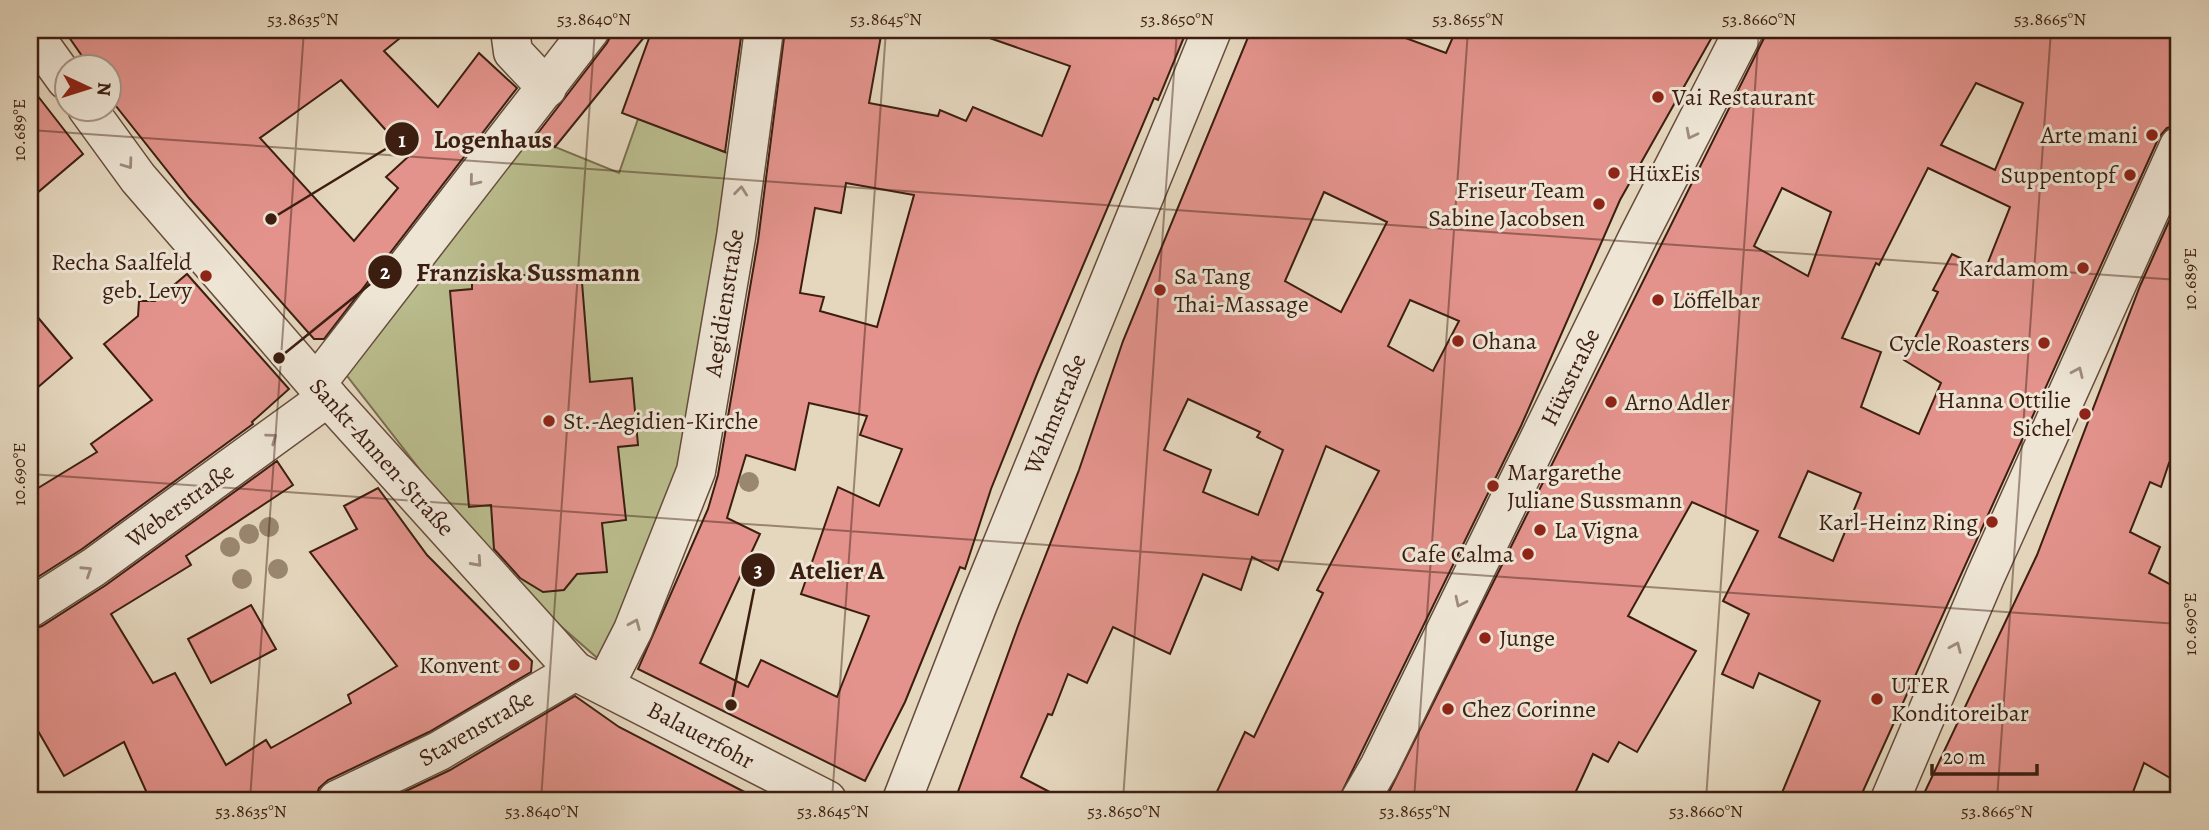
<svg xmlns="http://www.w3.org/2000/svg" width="2209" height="830" font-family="Alegreya,serif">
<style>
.grass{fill:#babd8e;stroke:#7b6e50;stroke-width:2}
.building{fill:#e3938c;stroke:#3c1e11;stroke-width:2;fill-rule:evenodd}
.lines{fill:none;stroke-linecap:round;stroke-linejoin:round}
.minor-casing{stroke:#664c3c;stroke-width:41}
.minor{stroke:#eee5d5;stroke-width:38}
.tree{fill:#9a8770}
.oneway{stroke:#9e8b7d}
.ticks{fill:none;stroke:#3c1e11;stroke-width:2;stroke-opacity:0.45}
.poi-dot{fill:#8f2418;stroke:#eee5d5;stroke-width:2.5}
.labels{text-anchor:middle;stroke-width:6;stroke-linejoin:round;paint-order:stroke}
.poi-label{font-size:24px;fill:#3c1e11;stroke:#eee5d5;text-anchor:start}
.street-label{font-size:24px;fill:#3c1e11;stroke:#eee5d5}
.leader{fill:none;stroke:#3c1e11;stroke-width:2.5}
.callout-dot{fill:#3c1e11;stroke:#eee5d5;stroke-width:2.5}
.mark-label{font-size:21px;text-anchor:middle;font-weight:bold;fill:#fff}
.callout-label{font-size:26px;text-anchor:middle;font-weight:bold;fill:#3c1e11;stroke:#eee5d5;stroke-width:6;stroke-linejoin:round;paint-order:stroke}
.neatline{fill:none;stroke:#3c1e11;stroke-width:2.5}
.ticks-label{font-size:18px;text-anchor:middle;fill:#3c1e11}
</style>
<rect width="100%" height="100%" fill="#e5d7be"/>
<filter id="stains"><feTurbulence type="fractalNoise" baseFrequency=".00286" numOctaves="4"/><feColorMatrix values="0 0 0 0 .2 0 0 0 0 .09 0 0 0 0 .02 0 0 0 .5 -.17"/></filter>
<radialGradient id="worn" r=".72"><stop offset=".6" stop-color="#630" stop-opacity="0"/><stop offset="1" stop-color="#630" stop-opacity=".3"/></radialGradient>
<polygon class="grass" points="638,119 730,154 720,250 677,479 603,663 501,574 344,372 533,129 555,147 619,173"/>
<g class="building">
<path d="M64,30H410L384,51L438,107L479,53L517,88L324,339H314L189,198L108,96V66H89ZM341,80L409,156L386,177L398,188L354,241L260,138Z"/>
<polygon points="614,30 650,30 555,147 538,133 607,43"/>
<polygon points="652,30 742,30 725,152 622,113"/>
<path d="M785,30H882L869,103L938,116L940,110L966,121L973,107L1042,136L1070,66L978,34V30H1187L1158,100L1154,98L1037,374L991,489L965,569L960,567L905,702L865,781L638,669L708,509L718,475L758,241ZM846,183L914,195L877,327L820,311L824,297L800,293L815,208L841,213ZM809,403L867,416L860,435L902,449L879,506L838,487L801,594L869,616L837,697L761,660L748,687L700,663L760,534L727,518L746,455L795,470Z"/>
<path d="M1251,30H1384L1446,53L1456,30H1716L1620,200L1521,426L1338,800H1213L1245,732L1254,737L1323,593L1317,590L1379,471L1326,446L1278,570L1252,557L1241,590L1203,574L1170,654L1113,627L1087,683L1068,674L1052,715L1048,714L1021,777L1065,800H955L1018,626L1079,470L1123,341ZM1324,192L1387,222L1341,312L1285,281ZM1410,300L1459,321L1433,371L1388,346ZM1188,399L1260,432L1257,437L1283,450L1258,515L1203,492L1211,470L1164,450Z"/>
<path d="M1768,30H2179V125L2167,128L2159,137L1859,800H1779L1820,701L1759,673L1753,688L1722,674L1749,614L1723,601L1758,531L1692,502L1628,616L1696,651L1637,752L1619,742L1608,762L1593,754L1572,800H1385ZM1976,83L2023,103L1995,170L1941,145ZM1928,168L2010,207L1985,270L1952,254L1933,290L1938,292L1904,360L1941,383L1919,434L1861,407L1881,352L1842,338L1876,263L1879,265ZM1782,188L1831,212L1808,276L1754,246ZM1808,471L1861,493L1833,561L1779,537Z"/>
<polygon points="30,86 83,154 30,199"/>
<polygon points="2179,199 2179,469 2169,463 2161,487 2150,482 2130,532 2160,547 2149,573 2179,589 2179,783 2144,763 2130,800 1921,800 2037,555 2140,286"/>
<polygon points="581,270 590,382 632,378 638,445 618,447 626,520 602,523 607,572 577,574 564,590 543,592 520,578 494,549 491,505 469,507 450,291 472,289 472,280"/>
<polygon points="187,274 289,389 252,422 253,424 82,549 30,582 30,493 97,452 91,444 152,400 104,344 138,316 139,301 155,301"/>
<polygon points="30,308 72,358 30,394"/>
<polygon points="277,461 293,485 186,556 191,565 111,614 153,683 175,673 226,765 266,740 271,748 351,703 348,695 397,666 310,552 357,529 344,506 378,488 427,555 532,661 531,672 429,732 328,780 319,788 315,800 150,800 124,742 64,776 30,717 30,630 42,626 106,585"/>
<polygon points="251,605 276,649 211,683 188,639"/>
<polygon points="575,696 619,727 760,800 387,800 450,770"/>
</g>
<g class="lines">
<defs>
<g id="minor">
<polyline points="30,30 66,80"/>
<polyline points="510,30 513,52 547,88"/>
<polyline points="87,108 138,178 316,384 575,671 827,800"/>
<polyline points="316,384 590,30"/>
<polyline points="30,608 94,567 328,397"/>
<polyline points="605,685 633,630 696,471 736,237 764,30"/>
<polyline points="337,800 439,751 575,671"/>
<polyline points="902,800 978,604 1212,30"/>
<polyline points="1360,800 1379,767 1639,235 1744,30"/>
<polyline points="1890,800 1985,577 2179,146"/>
</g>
</defs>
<use href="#minor" class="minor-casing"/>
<use href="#minor" class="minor"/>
</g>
<g class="tree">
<circle cx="749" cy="482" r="10"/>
<circle cx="269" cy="527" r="10"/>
<circle cx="249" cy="534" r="10"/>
<circle cx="230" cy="547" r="10"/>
<circle cx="278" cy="569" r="10"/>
<circle cx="242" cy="579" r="10"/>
</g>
<defs><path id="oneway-chevron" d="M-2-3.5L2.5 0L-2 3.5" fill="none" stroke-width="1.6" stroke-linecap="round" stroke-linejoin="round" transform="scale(1.75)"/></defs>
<g class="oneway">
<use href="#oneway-chevron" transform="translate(1691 134) rotate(117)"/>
<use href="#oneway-chevron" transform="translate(128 164) rotate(54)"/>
<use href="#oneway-chevron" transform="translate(474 181) rotate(129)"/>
<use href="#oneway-chevron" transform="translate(741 191) rotate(-84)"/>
<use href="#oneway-chevron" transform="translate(2078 372) rotate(-66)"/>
<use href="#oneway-chevron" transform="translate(272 438) rotate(-36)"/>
<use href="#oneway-chevron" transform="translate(477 562) rotate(48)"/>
<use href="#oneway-chevron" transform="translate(87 571) rotate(-33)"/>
<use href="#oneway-chevron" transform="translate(1460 602) rotate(116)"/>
<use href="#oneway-chevron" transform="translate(635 624) rotate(-67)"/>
<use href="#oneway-chevron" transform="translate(1956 647) rotate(-67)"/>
</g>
<path class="ticks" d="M30,130L2179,280M30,474L2179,624M250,800L304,30M541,800L595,30M832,800L886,30M1123,800L1177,30M1414,800L1468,30M1706,800L1759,30M1997,800L2051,30"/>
<g class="poi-dot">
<circle cx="1658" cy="97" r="7"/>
<circle cx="2152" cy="135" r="7"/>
<circle cx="1614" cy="173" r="7"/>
<circle cx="2130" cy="175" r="7"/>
<circle cx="1599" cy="204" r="7"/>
<circle cx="2083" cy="268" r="7"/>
<circle cx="206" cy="276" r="7"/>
<circle cx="1160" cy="290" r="7"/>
<circle cx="1658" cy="300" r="7"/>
<circle cx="1458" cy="341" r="7"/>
<circle cx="2044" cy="343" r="7"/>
<circle cx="1611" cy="402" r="7"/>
<circle cx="2085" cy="414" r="7"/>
<circle cx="549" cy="421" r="7"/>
<circle cx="1493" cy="486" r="7"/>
<circle cx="1992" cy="522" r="7"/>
<circle cx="1540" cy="530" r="7"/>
<circle cx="1528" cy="554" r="7"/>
<circle cx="1485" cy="638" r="7"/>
<circle cx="514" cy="665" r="7"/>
<circle cx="1877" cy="699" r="7"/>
<circle cx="1448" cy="709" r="7"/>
</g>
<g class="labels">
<g class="poi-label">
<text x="1672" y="105">Vai Restaurant</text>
<text x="2138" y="143" text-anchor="end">Arte mani</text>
<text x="1628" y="181">HüxEis</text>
<text x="2116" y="183" text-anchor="end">Suppentopf</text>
<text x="1585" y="198" text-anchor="end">Friseur Team<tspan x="1585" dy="28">Sabine Jacobsen</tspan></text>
<text x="192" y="270" text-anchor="end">Recha Saalfeld<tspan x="192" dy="28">geb. Levy</tspan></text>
<text x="2069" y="276" text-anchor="end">Kardamom</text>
<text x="1174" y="284">Sa Tang<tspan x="1174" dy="28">Thai-Massage</tspan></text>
<text x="1672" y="308">Löffelbar</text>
<text x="1472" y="349">Ohana</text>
<text x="2030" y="351" text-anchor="end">Cycle Roasters</text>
<text x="2071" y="408" text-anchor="end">Hanna Ottilie<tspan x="2071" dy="28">Sichel</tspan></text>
<text x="1625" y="410">Arno Adler</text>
<text x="563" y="429">St.-Aegidien-Kirche</text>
<text x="1507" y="480">Margarethe<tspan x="1507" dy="28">Juliane Sussmann</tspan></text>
<text x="1978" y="530" text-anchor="end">Karl-Heinz Ring</text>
<text x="1554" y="538">La Vigna</text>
<text x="1514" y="562" text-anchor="end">Cafe Calma</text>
<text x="1499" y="646">Junge</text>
<text x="500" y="673" text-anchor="end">Konvent</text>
<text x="1891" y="693">UTER<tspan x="1891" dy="28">Konditoreibar</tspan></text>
<text x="1462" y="717">Chez Corinne</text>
</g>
<g class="street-label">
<text transform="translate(724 303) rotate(-81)" y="8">Aegidienstraße</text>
<text transform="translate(1570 377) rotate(-64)" y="8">Hüxstraße</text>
<text transform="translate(1055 414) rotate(-68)" y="8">Wahmstraße</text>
<text transform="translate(382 457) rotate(48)" y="8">Sankt-Annen-Straße</text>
<text transform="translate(180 505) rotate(-36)" y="8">Weberstraße</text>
<text transform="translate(476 728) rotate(-30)" y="8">Stavenstraße</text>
<text transform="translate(701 735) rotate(28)" y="8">Balauerfohr</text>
</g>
</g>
<path class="leader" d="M271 219L402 139M279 358L385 272M731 705L758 570"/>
<g class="callout-dot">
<circle cx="271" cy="219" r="7"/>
<circle cx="279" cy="358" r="7"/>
<circle cx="731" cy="705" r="7"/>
<circle cx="402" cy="139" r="18"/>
<circle cx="385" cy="272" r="18"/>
<circle cx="758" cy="570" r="18"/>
</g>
<g class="mark-label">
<text x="402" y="147">1</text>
<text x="385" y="279">2</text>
<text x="758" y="577">3</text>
</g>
<g class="callout-label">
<text x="493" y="148">Logenhaus</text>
<text x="528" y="281">Franziska Sussmann</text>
<text x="837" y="579">Atelier A</text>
</g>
<rect width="2209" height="830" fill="none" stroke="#e5d7be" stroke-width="77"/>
<g transform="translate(88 88) rotate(94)"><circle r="33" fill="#eee5d5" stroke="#a79587" stroke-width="2"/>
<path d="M0-5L12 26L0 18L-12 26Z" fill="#8f2418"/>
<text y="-10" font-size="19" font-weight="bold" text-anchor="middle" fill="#3c1e11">N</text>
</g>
<path d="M1932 764v10h105v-10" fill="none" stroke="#3c1e11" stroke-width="3.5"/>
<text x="1943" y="764" font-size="21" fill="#3c1e11" stroke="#eee5d5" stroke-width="5" paint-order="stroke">20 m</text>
<rect x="38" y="38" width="2132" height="754" class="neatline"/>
<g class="ticks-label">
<text x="303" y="25">53.8635°N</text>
<text x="594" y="25">53.8640°N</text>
<text x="886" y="25">53.8645°N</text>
<text x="1177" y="25">53.8650°N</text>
<text x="1468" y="25">53.8655°N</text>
<text x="1759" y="25">53.8660°N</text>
<text x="2050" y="25">53.8665°N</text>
<text transform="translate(19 130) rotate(-90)" y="6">10.689°E</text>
<text transform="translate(2190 279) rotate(-90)" y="6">10.689°E</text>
<text transform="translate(19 474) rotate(-90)" y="6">10.690°E</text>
<text transform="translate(2190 624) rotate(-90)" y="6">10.690°E</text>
<text x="251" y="817">53.8635°N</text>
<text x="542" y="817">53.8640°N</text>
<text x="833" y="817">53.8645°N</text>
<text x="1124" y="817">53.8650°N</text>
<text x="1415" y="817">53.8655°N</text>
<text x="1706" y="817">53.8660°N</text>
<text x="1997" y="817">53.8665°N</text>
</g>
<rect width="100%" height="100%" filter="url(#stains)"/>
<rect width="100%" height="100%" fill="url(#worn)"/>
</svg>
